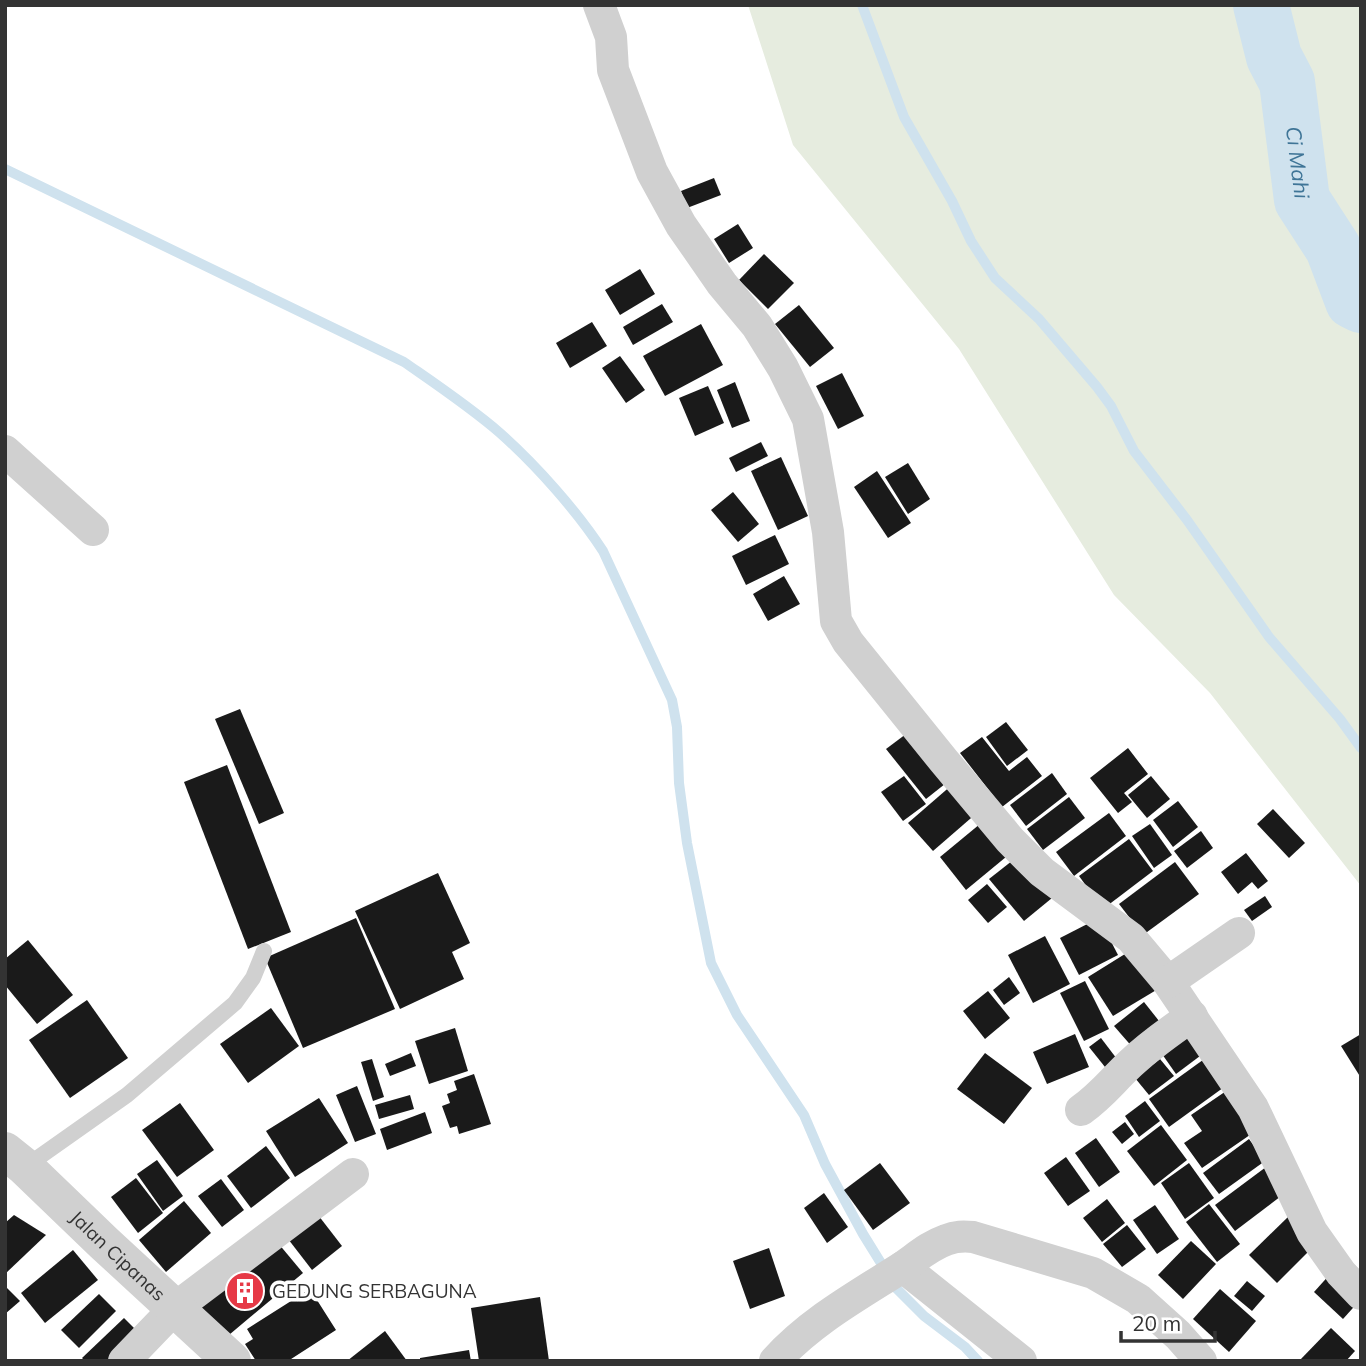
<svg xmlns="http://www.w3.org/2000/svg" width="1366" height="1366" font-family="Mulish,sans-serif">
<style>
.green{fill:#e6ecdf}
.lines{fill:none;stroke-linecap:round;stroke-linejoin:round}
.stream{stroke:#cfe2ee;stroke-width:10}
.river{stroke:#cfe2ee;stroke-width:56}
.building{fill:#1a1a1a}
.service{stroke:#d0d0d0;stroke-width:16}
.minor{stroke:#d0d0d0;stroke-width:32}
.tertiary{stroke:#d0d0d0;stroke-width:38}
.labels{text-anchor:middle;stroke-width:7;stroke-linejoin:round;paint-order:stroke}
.street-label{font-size:19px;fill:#333;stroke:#fff}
.poi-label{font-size:19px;fill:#333;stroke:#fff;text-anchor:start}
.water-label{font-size:21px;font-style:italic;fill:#3f7597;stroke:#fff}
</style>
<rect width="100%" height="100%" fill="#fff"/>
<polygon class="green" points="748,5 1361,5 1361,886 1210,693 1114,595 959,349 793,145"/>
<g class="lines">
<g class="stream">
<polyline points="862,5 904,117 952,201 971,241 995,278 1039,319 1097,387 1111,406 1134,451 1187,520 1269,637 1340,719 1361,748"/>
<path d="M5,169L404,362C437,385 470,407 500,433C536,465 577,511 603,551L672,700L677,727L679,783L687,843L711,963L737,1015L804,1115L825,1164L863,1234L897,1289L924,1316L965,1347L978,1361"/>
</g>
<path class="river" id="s1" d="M1261,5L1274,57L1287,82L1302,200L1333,248L1353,301L1361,305"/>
</g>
<g class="building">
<polygon points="714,178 721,195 687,208 681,191"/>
<polygon points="738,224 753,248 729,263 714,239"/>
<polygon points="764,254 794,283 768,309 739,280"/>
<polygon points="640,269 655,294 620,315 605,290"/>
<polygon points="662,304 673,322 633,345 623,327"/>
<polygon points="799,305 834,348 810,367 775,324"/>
<polygon points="592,322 607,346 570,368 556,343"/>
<polygon points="701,324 723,365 665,396 643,356"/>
<polygon points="620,356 645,390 626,403 602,368"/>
<polygon points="842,373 864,416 838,429 816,386"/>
<polygon points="735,382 750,421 732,428 717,390"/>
<polygon points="708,386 724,423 695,436 679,398"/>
<polygon points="761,442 768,456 736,472 729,458"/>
<polygon points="781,457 808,516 778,530 751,471"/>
<polygon points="908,463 930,499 908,514 885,477"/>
<polygon points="877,471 911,523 888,538 854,487"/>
<polygon points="733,492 759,524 738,542 711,510"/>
<polygon points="775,535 789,564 746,585 732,556"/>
<polygon points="784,576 800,604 768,621 753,594"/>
<polygon points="240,709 284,813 259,824 215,719"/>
<polygon points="1006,722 1028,750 1007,766 986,737"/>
<polygon points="910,731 950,780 926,799 886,749"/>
<polygon points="982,737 1009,771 1027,757 1042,776 1002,807 960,753"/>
<polygon points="1128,748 1148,774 1124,793 1132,802 1118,813 1090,778"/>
<polygon points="227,765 291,932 248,949 184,782"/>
<polygon points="1052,773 1067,794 1026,826 1010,805"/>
<polygon points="904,776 926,804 903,821 881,792"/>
<polygon points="1151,776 1170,799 1147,818 1128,795"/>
<polygon points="953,784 978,812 933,851 908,823"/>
<polygon points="1069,797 1085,818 1043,850 1027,829"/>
<polygon points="1178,801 1198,827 1173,847 1153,820"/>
<polygon points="1273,809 1305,843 1289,858 1257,824"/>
<polygon points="1109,813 1126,836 1074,876 1056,852"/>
<polygon points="986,819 1012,852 966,890 940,857"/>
<polygon points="1150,824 1172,855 1154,868 1132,836"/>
<polygon points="1201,831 1213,848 1187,868 1174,851"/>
<polygon points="1129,839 1153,871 1103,909 1079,876"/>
<polygon points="1246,853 1268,881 1258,889 1252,882 1238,894 1221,872"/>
<polygon points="1017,857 1052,898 1024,921 989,879"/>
<polygon points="1175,862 1199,894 1143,935 1119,904"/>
<polygon points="438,873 470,943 452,952 464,979 400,1009 355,911"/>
<polygon points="987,884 1007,907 988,923 968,900"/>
<polygon points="1265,896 1272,907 1252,921 1244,910"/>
<polygon points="356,918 395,1009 303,1048 265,958"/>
<polygon points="1099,918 1118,955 1079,975 1060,938"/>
<polygon points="1045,936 1070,984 1033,1003 1008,955"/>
<polygon points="28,940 73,995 37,1024 5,985 5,959"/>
<polygon points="1133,949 1158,989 1113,1016 1088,977"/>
<polygon points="1009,977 1020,993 1004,1005 993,990"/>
<polygon points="1085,981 1109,1029 1084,1041 1060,993"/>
<polygon points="988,991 1010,1018 985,1039 963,1011"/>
<polygon points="87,1000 128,1058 70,1098 29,1040"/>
<polygon points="1144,1002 1163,1026 1134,1049 1114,1026"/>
<polygon points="271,1008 299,1046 248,1083 220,1044"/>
<polygon points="455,1028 468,1071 429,1084 415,1041"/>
<polygon points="1075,1034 1089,1067 1047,1084 1033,1052"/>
<polygon points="1189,1034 1204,1053 1176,1074 1162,1054"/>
<polygon points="1361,1034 1361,1078 1341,1046"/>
<polygon points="1101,1038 1120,1063 1109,1072 1089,1047"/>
<polygon points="411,1053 416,1066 390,1076 385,1064"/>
<polygon points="985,1053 1032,1088 1004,1124 957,1089"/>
<polygon points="1207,1057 1227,1085 1169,1127 1149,1099"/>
<polygon points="372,1059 384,1097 373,1101 361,1062"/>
<polygon points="1160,1059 1174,1076 1149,1095 1135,1078"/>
<polygon points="474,1074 491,1124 459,1134 457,1126 450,1128 442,1106 450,1103 447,1094 457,1090 454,1081"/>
<polygon points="357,1086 376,1134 355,1142 336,1095"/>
<polygon points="1232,1087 1260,1128 1202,1168 1184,1143 1202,1131 1191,1115"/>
<polygon points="410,1095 414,1109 379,1119 375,1105"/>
<polygon points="319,1098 348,1143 295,1177 266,1131"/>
<polygon points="1145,1101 1160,1121 1139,1137 1125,1116"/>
<polygon points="180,1103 214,1150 177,1177 142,1130"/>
<polygon points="425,1112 432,1133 387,1150 380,1129"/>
<polygon points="1125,1122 1134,1134 1122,1144 1112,1132"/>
<polygon points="1161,1125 1187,1160 1154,1186 1127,1151"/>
<polygon points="1096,1138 1120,1172 1099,1187 1075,1153"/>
<polygon points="1249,1139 1265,1161 1219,1194 1203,1173"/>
<polygon points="266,1146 290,1178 251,1208 227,1176"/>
<polygon points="1066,1157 1090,1191 1068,1206 1044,1173"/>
<polygon points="157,1160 183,1196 163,1211 137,1174"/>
<polygon points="880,1163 910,1203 873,1230 844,1190"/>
<polygon points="1189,1163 1214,1198 1185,1219 1161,1183"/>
<polygon points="1266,1167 1285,1193 1235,1231 1215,1205"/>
<polygon points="136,1178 163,1213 138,1233 111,1197"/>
<polygon points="221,1179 244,1210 222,1227 198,1196"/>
<polygon points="824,1193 848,1227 827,1243 804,1208"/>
<polygon points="1107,1199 1125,1223 1102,1242 1083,1218"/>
<polygon points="184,1201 211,1233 166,1272 139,1240"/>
<polygon points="1209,1204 1240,1244 1217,1262 1186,1222"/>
<polygon points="1155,1205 1179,1239 1157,1254 1133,1220"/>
<polygon points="315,1211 342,1246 312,1270 285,1235"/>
<polygon points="14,1215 46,1235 5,1274 5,1223"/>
<polygon points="1289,1216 1316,1244 1277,1283 1249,1255"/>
<polygon points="1127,1225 1146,1249 1122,1267 1103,1244"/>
<polygon points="273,1237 303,1273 217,1345 187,1309"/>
<polygon points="1191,1241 1216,1264 1183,1299 1158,1275"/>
<polygon points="769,1248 785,1296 750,1309 733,1261"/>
<polygon points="73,1250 98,1280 45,1323 21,1293"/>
<polygon points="1332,1272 1361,1299 1343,1319 1314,1292"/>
<polygon points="1247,1281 1265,1296 1252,1311 1234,1296"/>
<polygon points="5,1286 20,1301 5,1314"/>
<polygon points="310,1289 336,1330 288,1361 268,1361 267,1359 256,1361 245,1344 253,1339 247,1329"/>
<polygon points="1220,1289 1256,1321 1229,1352 1193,1319"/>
<polygon points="99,1294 116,1311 79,1348 61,1330"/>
<polygon points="540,1297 549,1361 479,1361 471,1308"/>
<polygon points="124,1318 143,1337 118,1361 85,1361 82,1358"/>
<polygon points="1331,1328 1355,1351 1346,1361 1299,1361"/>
<polygon points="385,1331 407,1361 347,1361"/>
<polygon points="469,1350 471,1361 420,1361 420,1358"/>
</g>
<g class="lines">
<polyline class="service" points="25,1167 127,1095 235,1003 253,978 264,951"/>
<g class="minor">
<polyline points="599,5 611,37 613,70 652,172 681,225 722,284 757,326 783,368 808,419 828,532 836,621 848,642 944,761 1010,840 1042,872 1131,938 1168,982 1253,1108 1312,1232 1341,1273 1361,1294"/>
<polyline points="5,451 93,530"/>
<polyline points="1168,982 1239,933"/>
<path d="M1081,1110C1102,1095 1111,1082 1130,1064C1149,1046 1170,1031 1192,1016"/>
<polyline points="903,1267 1021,1361"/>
<polyline points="124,1361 175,1308 353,1174"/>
<path d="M775,1361C810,1322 857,1296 901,1268C916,1258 929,1246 946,1240C956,1236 963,1236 973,1237L1093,1273L1138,1299L1178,1335L1201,1361"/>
</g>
<path class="tertiary" id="s2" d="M5,1151L25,1167L104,1243L232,1361"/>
</g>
<defs>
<symbol id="building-disc" viewBox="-11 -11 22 22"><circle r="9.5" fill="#e63946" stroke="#fff"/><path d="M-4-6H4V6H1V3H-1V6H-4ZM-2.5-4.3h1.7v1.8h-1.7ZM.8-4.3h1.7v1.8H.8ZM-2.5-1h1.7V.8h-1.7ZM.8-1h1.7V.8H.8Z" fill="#fff"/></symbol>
</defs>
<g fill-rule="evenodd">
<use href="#building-disc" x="223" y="1269" width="44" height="44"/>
</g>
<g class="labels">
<g class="street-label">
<text dy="7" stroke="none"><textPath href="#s2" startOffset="154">Jalan Cipanas</textPath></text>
</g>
<g class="poi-label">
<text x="272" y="1298">GEDUNG SERBAGUNA</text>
</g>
<g class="water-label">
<text dy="7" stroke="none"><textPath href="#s1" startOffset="163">Ci Mahi</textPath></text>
</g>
</g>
<rect width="1366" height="1366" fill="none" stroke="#333333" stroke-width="14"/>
<path d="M1121 1331v10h94v-10" fill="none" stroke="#333333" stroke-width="3.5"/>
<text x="1132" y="1331" font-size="21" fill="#333333" stroke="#ffffff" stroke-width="5" paint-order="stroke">20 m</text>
</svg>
